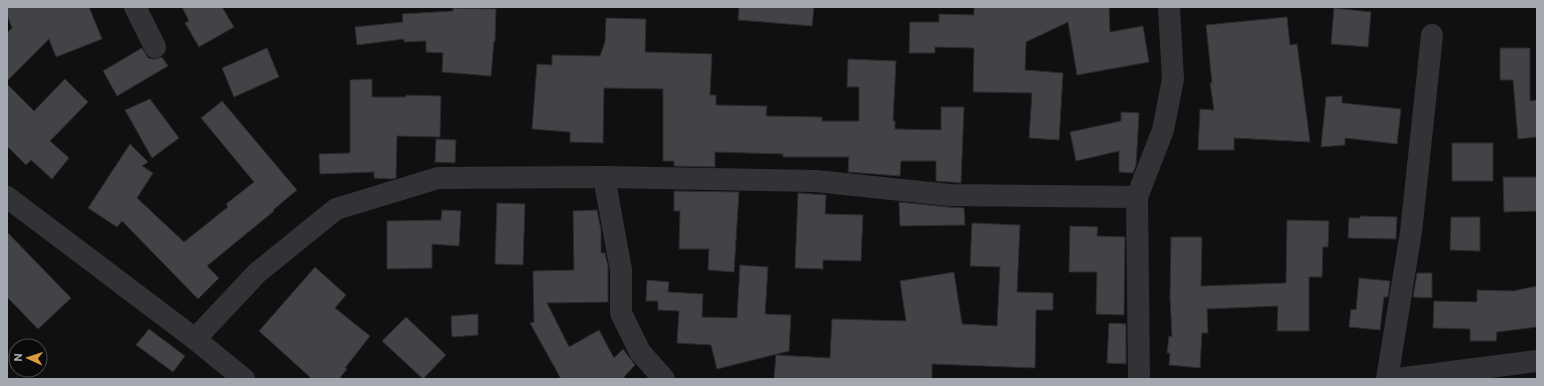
<svg xmlns="http://www.w3.org/2000/svg" width="1544" height="386" font-family="Commissioner,sans-serif">
<style>
.building{fill:#424347;stroke:#2a2b2d}
.lines{fill:none;stroke-linecap:round;stroke-linejoin:round}
.minor{stroke:#323336;stroke-width:22}
</style>
<rect width="100%" height="100%" fill="#101011"/>
<g class="building">
<polygon points="7,7 89,7 102,39 56,57 49,39 7,81 7,33 12,28 7,15"/>
<polygon points="182,7 222,7 234,27 199,47 185,23 189,21"/>
<polygon points="739,7 814,7 812,26 738,20"/>
<polygon points="974,7 1109,7 1110,32 1143,26 1149,62 1077,75 1068,22 1026,42 1025,70 1063,73 1059,140 1029,138 1032,93 973,92 974,48 935,47 935,53 909,53 910,22 939,22 939,14 974,15"/>
<polygon points="453,8 496,9 495,41 494,41 491,76 442,72 443,53 426,52 426,41 404,42 404,39 357,45 355,27 403,22 402,14 453,11"/>
<polygon points="1334,8 1371,12 1368,47 1331,44"/>
<polygon points="1287,17 1290,45 1297,44 1310,142 1234,138 1234,150 1198,150 1200,109 1214,110 1210,83 1212,83 1206,25"/>
<polygon points="606,18 646,19 645,52 712,54 710,95 716,95 716,105 767,106 766,116 822,117 822,121 859,121 859,87 847,87 848,59 896,61 893,121 895,121 895,129 941,130 941,107 964,107 961,183 936,181 936,161 901,161 900,176 848,172 849,157 783,157 783,154 715,152 715,167 674,166 674,161 663,161 663,89 604,88 603,143 570,142 570,132 532,129 537,64 552,65 552,55 600,56 605,42"/>
<polygon points="142,48 148,58 155,59 162,57 168,66 117,96 103,71"/>
<polygon points="267,48 279,77 234,97 222,68"/>
<polygon points="1500,48 1530,48 1530,101 1537,100 1537,137 1518,139 1513,80 1500,80"/>
<polygon points="65,79 88,102 50,141 69,158 52,179 31,160 26,165 7,146 7,84 34,111"/>
<polygon points="372,79 372,97 406,97 406,95 441,96 440,137 397,136 396,178 392,179 374,178 374,172 320,174 319,154 350,153 350,80"/>
<polygon points="1342,96 1342,103 1401,109 1397,144 1345,138 1345,145 1321,147 1326,97"/>
<polygon points="150,99 179,138 152,158 125,110"/>
<polygon points="222,101 297,190 273,210 274,211 207,266 219,278 198,299 122,221 117,227 88,208 130,144 148,162 142,166 153,173 137,198 184,242 228,207 226,204 254,182 201,118"/>
<polygon points="1121,112 1139,113 1136,165 1133,173 1119,172 1119,151 1076,161 1070,132 1121,121"/>
<polygon points="436,139 456,140 455,163 435,162"/>
<rect x="1452" y="143" width="41" height="38"/>
<polygon points="1503,177 1537,177 1537,211 1504,212"/>
<polygon points="674,191 739,192 734,272 708,270 709,249 679,249 680,211 674,211"/>
<polygon points="798,193 826,195 825,214 863,215 861,261 823,260 823,269 795,268"/>
<polygon points="899,202 948,207 964,208 965,225 900,226"/>
<polygon points="497,203 525,204 523,265 495,264"/>
<polygon points="442,210 461,211 459,246 432,244 432,268 387,269 387,221 441,220"/>
<polygon points="597,210 601,230 601,253 605,253 608,266 608,302 547,303 569,347 599,330 614,358 623,349 635,365 624,377 626,379 561,379 530,323 534,322 533,271 574,270 573,211"/>
<polygon points="1360,216 1397,217 1396,239 1348,238 1349,218 1360,218"/>
<polygon points="1451,217 1480,217 1480,251 1450,250"/>
<polygon points="1287,220 1329,221 1328,247 1323,247 1322,277 1309,277 1309,331 1277,331 1278,306 1207,309 1208,333 1202,333 1200,368 1169,365 1170,353 1167,353 1169,336 1172,337 1170,297 1171,237 1202,237 1201,286 1286,283"/>
<polygon points="972,223 1020,225 1017,292 1053,293 1053,310 1036,310 1035,368 932,364 932,379 774,379 776,355 830,358 832,319 906,321 900,281 954,272 962,324 997,326 1000,267 970,266"/>
<polygon points="1070,226 1098,227 1097,236 1125,237 1124,315 1096,314 1097,272 1069,272"/>
<polygon points="7,232 71,298 38,329 7,297"/>
<polygon points="740,265 768,267 765,314 791,315 789,351 717,369 711,345 677,343 679,311 658,310 658,301 646,301 647,280 669,282 668,292 703,294 702,317 737,318"/>
<polygon points="315,267 346,295 335,308 370,336 345,368 347,369 339,379 312,379 259,331"/>
<polygon points="1417,273 1432,273 1432,298 1413,297"/>
<polygon points="1359,278 1390,281 1388,297 1384,297 1380,330 1349,327 1351,309 1356,310"/>
<polygon points="1537,286 1537,327 1497,332 1496,341 1470,341 1470,329 1433,328 1434,301 1477,302 1477,290 1513,291"/>
<polygon points="478,314 478,335 452,337 451,316"/>
<polygon points="406,317 446,355 423,379 382,341"/>
<polygon points="1109,323 1126,324 1126,364 1107,363"/>
<polygon points="149,329 185,356 173,372 136,345"/>
</g>
<g class="lines">
<g class="minor">
<polyline points="135,7 155,47"/>
<polyline points="604,177 621,270 621,313 640,352 664,379"/>
<polyline points="7,197 195,339 244,379"/>
<polyline points="1137,197 1163,130 1173,79 1169,7"/>
<polyline points="195,339 257,273 336,209 438,178 604,177 816,181 949,195 1137,197 1139,379"/>
<polyline points="1387,379 1411,232 1432,35"/>
<polyline points="1397,379 1537,361"/>
</g>
</g>
<rect width="1544" height="386" fill="none" stroke="#a3a8b1" stroke-width="16"/>
<g transform="translate(28 358) rotate(273)"><circle r="19" fill="#0b0b0c" stroke="#484a4e"/>
<path d="M0-3L7 15L0 10L-7 15Z" fill="#dc9b3d"/>
<text y="-6" font-size="11" font-weight="bold" text-anchor="middle" fill="#a3a8b1">N</text>
</g>
</svg>
